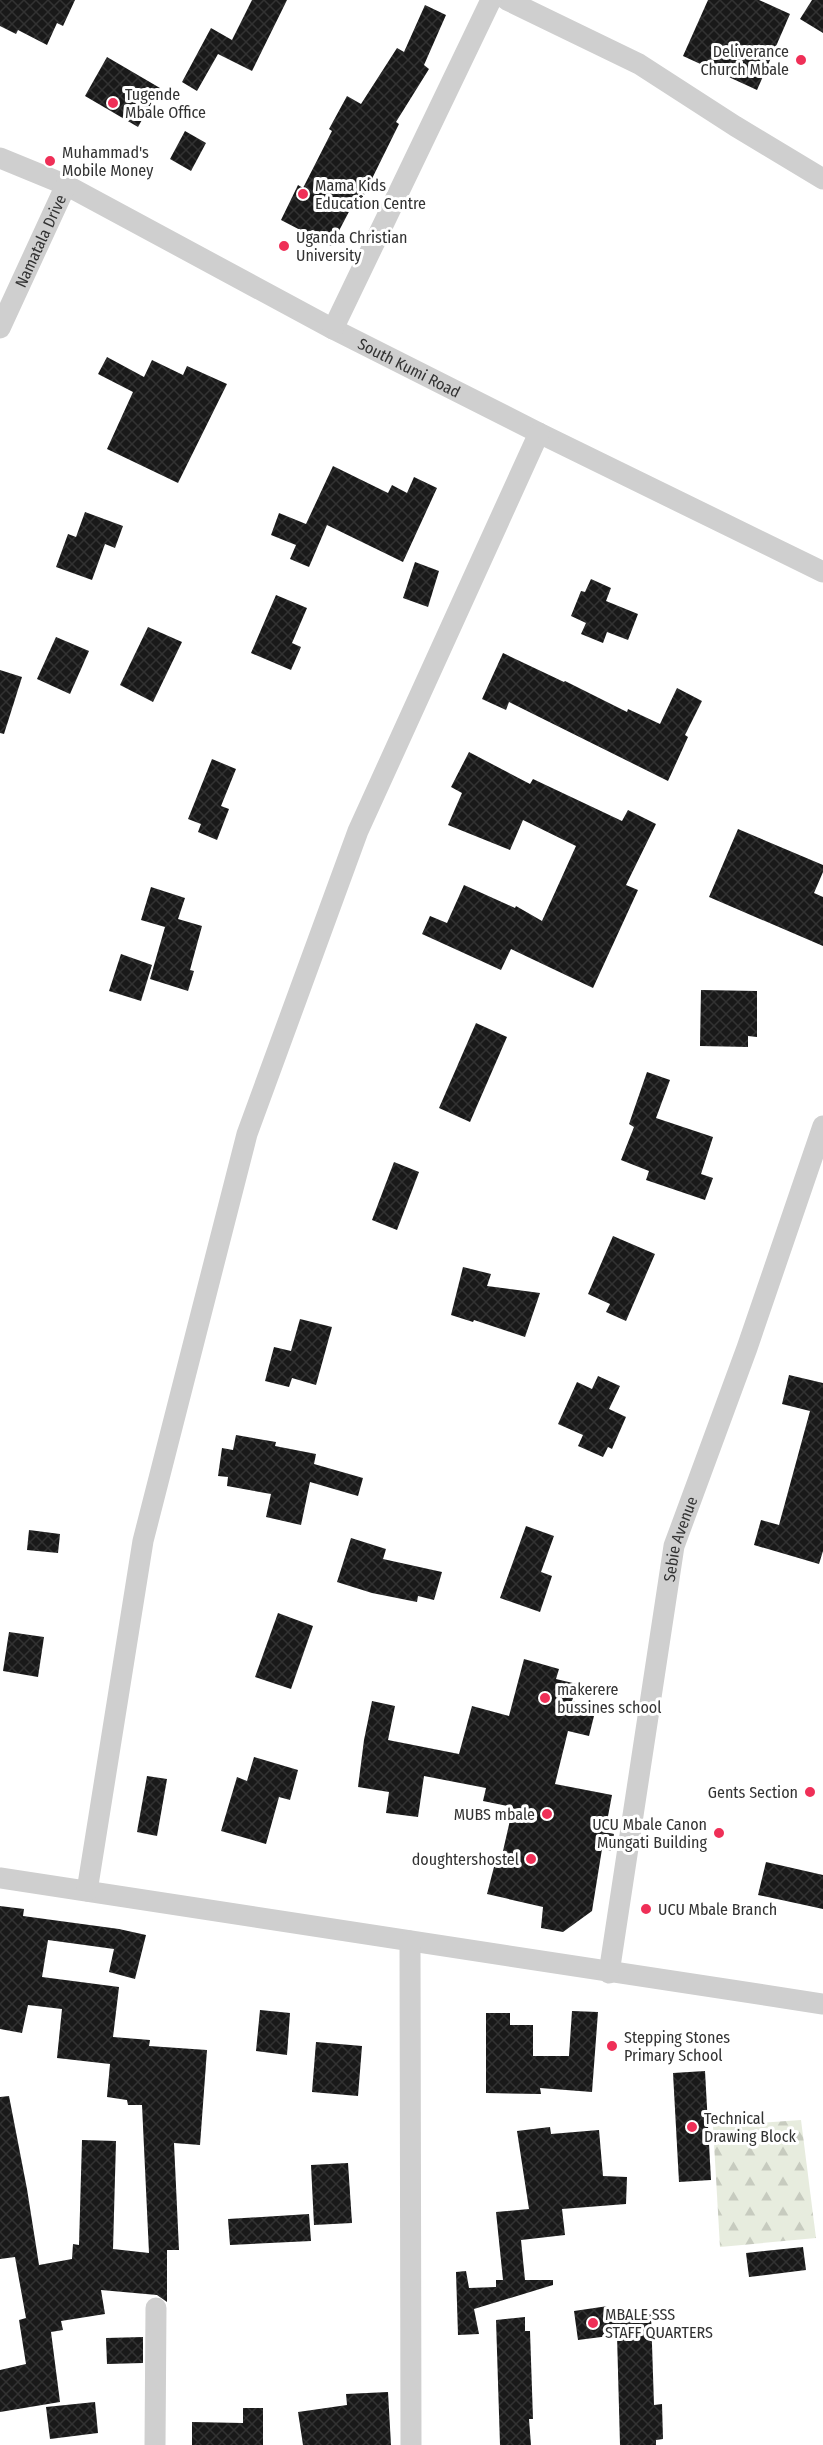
<svg xmlns="http://www.w3.org/2000/svg" width="823" height="2445" font-family="'Fira Sans Condensed',sans-serif">
<style>
.forest{fill:url(#forest-firs)}
.building{fill:url(#building-cross-hatch)}
.lines{fill:none;stroke-linecap:round;stroke-linejoin:round}
.street{stroke:#cfcfcf;stroke-width:21}
.poi-dot{fill:#ef2f57;stroke:#fff;stroke-width:2}
.labels{text-anchor:middle;stroke-width:6;stroke-linejoin:round;paint-order:stroke}
.poi-label{font-size:16px;fill:#323232;stroke:#fff;text-anchor:start}
.street-label{font-size:16px;fill:#323232;stroke:#fff}
</style>
<defs>
<pattern id="forest-firs" width="22" height="20" patternUnits="userSpaceOnUse" patternTransform="scale(1.5)"><rect width="22" height="20" fill="#e7ecde"/><path d="M5 1l3.5 6h-7zM16 11l3.5 6h-7z" fill="#c7cbbf"/></pattern>
<pattern id="building-cross-hatch" width="8" height="8" patternUnits="userSpaceOnUse" patternTransform="scale(1.5)"><rect width="8" height="8" fill="#191919"/><path d="M0 0l8 8M0 8l8-8" fill="none" stroke="#323232"/></pattern>
</defs>
<rect width="100%" height="100%" fill="#fff"/>
<polygon class="forest" points="801,2120 816,2238 720,2247 713,2126"/>
<g class="building">
<polygon points="0,0 75,0 63,26 57,23 47,45 18,30 16,34 0,26"/>
<polygon points="252,0 287,0 252,71 218,54 197,91 182,82 211,28 232,40"/>
<polygon points="708,0 759,0 790,14 757,90 683,56"/>
<polygon points="812,0 823,0 823,33 800,19"/>
<polygon points="425,5 446,15 424,65 429,69 396,122 399,124 358,207 353,204 331,246 281,220 298,185 303,188 332,131 329,129 347,96 361,104 397,48 404,52"/>
<polygon points="107,57 160,88 138,127 85,96"/>
<polygon points="185,131 206,143 191,171 170,159"/>
<polygon points="107,357 144,377 152,360 183,375 187,366 227,384 178,483 107,449 133,392 98,374"/>
<polygon points="333,466 388,493 392,485 407,493 414,477 437,488 403,562 327,525 309,567 290,559 296,545 271,535 279,513 306,524"/>
<polygon points="85,512 123,526 115,548 105,544 92,580 56,567 68,534 76,537"/>
<polygon points="415,562 439,571 428,607 403,598"/>
<polygon points="591,579 611,588 606,601 638,614 628,640 607,632 603,643 581,634 586,623 571,616 581,591 585,592"/>
<polygon points="276,595 307,608 292,643 301,647 291,670 251,653"/>
<polygon points="148,627 182,642 153,702 120,685"/>
<polygon points="56,637 89,651 70,694 37,679"/>
<polygon points="503,653 564,682 565,681 627,712 628,709 660,724 677,688 702,701 685,735 688,737 668,781 509,702 506,710 482,699"/>
<polygon points="0,670 22,677 4,734 0,733"/>
<polygon points="469,752 530,784 533,779 622,821 628,810 656,824 626,885 638,890 593,988 511,949 501,970 422,934 430,916 447,923 464,885 515,908 516,906 542,921 576,846 523,820 510,850 448,825 462,793 451,787"/>
<polygon points="212,759 236,769 221,806 229,809 217,840 198,832 201,824 188,819"/>
<polygon points="738,829 823,865 823,872 814,893 823,897 823,946 709,897"/>
<polygon points="151,887 185,898 178,919 202,926 190,970 194,971 188,991 150,979 165,927 141,920"/>
<polygon points="121,954 152,965 141,1001 109,991"/>
<polygon points="701,990 757,991 757,1037 748,1036 748,1047 700,1046"/>
<polygon points="476,1023 507,1037 470,1122 439,1108"/>
<polygon points="647,1072 670,1080 656,1118 713,1137 701,1174 713,1178 705,1200 646,1180 649,1171 621,1160 634,1127 629,1124"/>
<polygon points="394,1162 419,1172 397,1230 372,1220"/>
<polygon points="613,1236 655,1254 626,1321 606,1312 610,1304 588,1294"/>
<polygon points="463,1267 491,1274 487,1286 540,1293 525,1337 474,1320 473,1322 451,1315"/>
<polygon points="300,1319 332,1327 316,1385 292,1378 289,1387 265,1381 274,1347 291,1351"/>
<polygon points="789,1375 823,1383 823,1551 819,1564 754,1545 761,1520 779,1525 810,1411 782,1404"/>
<polygon points="598,1376 620,1386 609,1409 626,1417 612,1449 608,1447 603,1457 578,1446 583,1435 558,1424 577,1382 592,1389"/>
<polygon points="236,1435 276,1442 275,1446 316,1454 314,1464 363,1478 358,1496 310,1482 301,1525 266,1517 271,1494 227,1486 228,1477 218,1476 222,1448 233,1450"/>
<polygon points="526,1526 554,1536 541,1572 552,1576 540,1612 500,1598"/>
<polygon points="29,1530 60,1534 58,1553 27,1550"/>
<polygon points="351,1538 386,1549 383,1559 442,1572 434,1600 418,1596 417,1602 372,1593 337,1582"/>
<polygon points="278,1613 313,1626 291,1689 255,1677"/>
<polygon points="9,1632 44,1637 38,1677 3,1671"/>
<polygon points="524,1659 559,1669 556,1679 577,1684 572,1701 596,1708 589,1736 568,1731 555,1784 612,1795 605,1832 614,1834 611,1851 602,1849 592,1911 563,1932 541,1928 543,1907 487,1894 495,1863 500,1864 513,1807 483,1801 486,1788 424,1776 418,1817 386,1813 389,1792 358,1787 364,1740 372,1701 395,1706 388,1740 459,1754 472,1706 509,1716"/>
<polygon points="254,1757 298,1770 290,1800 279,1797 266,1844 221,1831 237,1777 247,1781"/>
<polygon points="147,1776 167,1779 157,1836 137,1832"/>
<polygon points="766,1862 823,1875 823,1909 758,1895"/>
<polygon points="0,1906 24,1909 23,1916 119,1929 146,1935 135,1979 109,1972 114,1949 48,1940 42,1977 119,1987 113,2037 150,2040 149,2046 207,2050 200,2145 174,2143 179,2250 167,2250 167,2302 157,2295 101,2290 105,2314 61,2321 63,2330 51,2332 60,2402 0,2412 0,2370 26,2364 19,2320 26,2318 15,2257 0,2259 0,2097 9,2096 27,2189 39,2265 72,2259 73,2244 79,2245 82,2140 116,2141 113,2249 149,2253 142,2105 128,2105 127,2100 107,2097 110,2064 57,2058 62,2009 28,2005 22,2033 0,2029"/>
<polygon points="260,2010 290,2013 287,2055 256,2051"/>
<polygon points="572,2011 598,2012 592,2092 540,2088 541,2094 486,2093 486,2013 510,2013 510,2025 533,2025 533,2056 569,2056"/>
<polygon points="316,2042 362,2046 358,2096 312,2092"/>
<polygon points="705,2071 711,2180 679,2182 673,2073"/>
<polygon points="550,2127 551,2134 599,2130 603,2176 627,2177 626,2204 562,2209 565,2235 521,2240 525,2280 553,2280 553,2285 474,2309 479,2334 458,2335 456,2272 466,2271 469,2288 496,2287 496,2280 503,2280 496,2212 529,2209 517,2131"/>
<polygon points="348,2163 352,2223 314,2225 311,2165"/>
<polygon points="309,2214 311,2241 230,2245 228,2219"/>
<polygon points="803,2247 806,2270 749,2277 746,2253"/>
<polygon points="608,2306 609,2315 651,2314 654,2405 662,2404 663,2439 656,2440 656,2445 620,2445 617,2335 578,2340 574,2311"/>
<polygon points="525,2317 525,2331 530,2331 533,2419 529,2419 531,2445 500,2445 496,2320"/>
<polygon points="143,2337 143,2363 107,2364 106,2338"/>
<polygon points="388,2392 391,2445 303,2445 298,2412 347,2405 346,2394"/>
<polygon points="95,2402 98,2433 50,2439 46,2407"/>
<polygon points="243,2408 263,2408 263,2445 192,2445 192,2422 243,2423"/>
</g>
<g class="lines">
<g class="street">
<polyline points="507,0 639,64 735,126 823,179"/>
<path id="s1" d="M0,158L66,185L333,329L539,433L823,572"/>
<path id="s2" d="M0,328L66,185"/>
<polyline points="333,329 491,0"/>
<polyline points="0,1878 823,2004"/>
<polyline points="87,1891 143,1541 247,1134 358,831 539,433"/>
<polyline points="410,1941 411,2445"/>
<path id="s3" d="M609,1973L674,1546L747,1348L823,1126"/>
<polyline points="155,2445 156,2308"/>
</g>
</g>
<g class="poi-dot">
<circle cx="801" cy="60" r="6"/>
<circle cx="113" cy="103" r="6"/>
<circle cx="50" cy="161" r="6"/>
<circle cx="303" cy="194" r="6"/>
<circle cx="284" cy="246" r="6"/>
<circle cx="545" cy="1698" r="6"/>
<circle cx="810" cy="1792" r="6"/>
<circle cx="547" cy="1814" r="6"/>
<circle cx="719" cy="1833" r="6"/>
<circle cx="531" cy="1859" r="6"/>
<circle cx="646" cy="1909" r="6"/>
<circle cx="612" cy="2046" r="6"/>
<circle cx="692" cy="2127" r="6"/>
<circle cx="593" cy="2323" r="6"/>
</g>
<g class="labels">
<g class="poi-label">
<text x="789" y="57" text-anchor="end">Deliverance<tspan x="789" dy="18">Church Mbale</tspan></text>
<text x="125" y="100">Tugende<tspan x="125" dy="18">Mbale Office</tspan></text>
<text x="62" y="158">Muhammad's<tspan x="62" dy="18">Mobile Money</tspan></text>
<text x="315" y="191">Mama Kids<tspan x="315" dy="18">Education Centre</tspan></text>
<text x="296" y="243">Uganda Christian<tspan x="296" dy="18">University</tspan></text>
<text x="557" y="1695">makerere<tspan x="557" dy="18">bussines school</tspan></text>
<text x="798" y="1798" text-anchor="end">Gents Section</text>
<text x="535" y="1820" text-anchor="end">MUBS mbale</text>
<text x="707" y="1830" text-anchor="end">UCU Mbale Canon<tspan x="707" dy="18">Mungati Building</tspan></text>
<text x="519" y="1865" text-anchor="end">doughtershostel</text>
<text x="658" y="1915">UCU Mbale Branch</text>
<text x="624" y="2043">Stepping Stones<tspan x="624" dy="18">Primary School</tspan></text>
<text x="704" y="2124">Technical<tspan x="704" dy="18">Drawing Block</tspan></text>
<text x="605" y="2320">MBALE SSS<tspan x="605" dy="18">STAFF QUARTERS</tspan></text>
</g>
<g class="street-label">
<text dy="6" stroke="none"><textPath href="#s2" startOffset="96">Namatala Drive</textPath></text>
<text dy="6" stroke="none"><textPath href="#s1" startOffset="460">South Kumi Road</textPath></text>
<text dy="6" stroke="none"><textPath href="#s3" startOffset="440">Sebie Avenue</textPath></text>
</g>
</g>
</svg>
